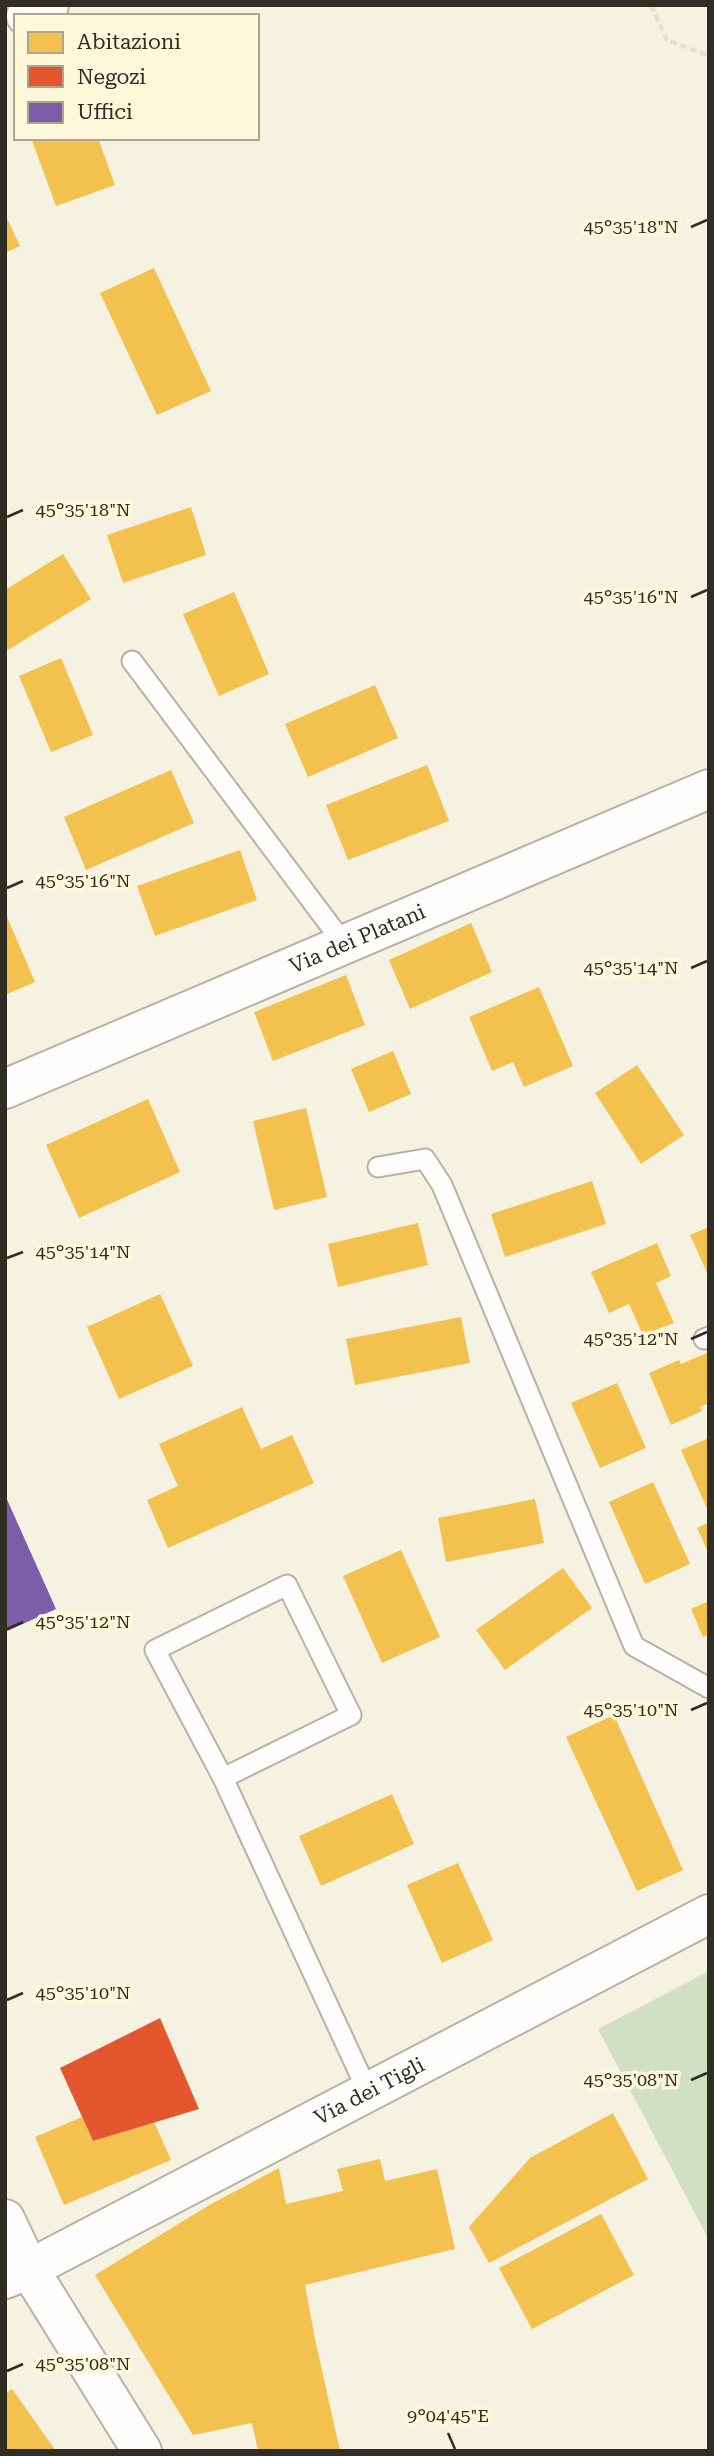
<svg xmlns="http://www.w3.org/2000/svg" width="714" height="2456" font-family="'Roboto Serif',serif">
<style>
.green{fill:#d1e0c3}
.homes{fill:#f2c14e}
.shops{fill:#e4572e}
.offices{fill:#7b5ea7}
.lines{fill:none;stroke-linecap:round;stroke-linejoin:round}
.lane-casing{stroke:#b6b2a6;stroke-width:23}
.street-casing{stroke:#b6b2a6;stroke-width:42}
.path{stroke:#e2e0db;stroke-width:4.5;stroke-dasharray:7 3.5;stroke-linecap:butt}
.lane{stroke:#fefdfb;stroke-width:19}
.street{stroke:#fefdfb;stroke-width:38}
.ticks{fill:none;stroke:#302d22;stroke-width:2.5}
.labels{text-anchor:middle;stroke-width:7;stroke-linejoin:round;paint-order:stroke}
.street-label{font-size:21px;fill:#302d22;stroke:#fef7da}
.ticks-label{font-size:18px;text-anchor:middle;fill:#302d22;stroke:#fef7da;stroke-width:7;stroke-linejoin:round;paint-order:stroke}
</style>
<rect width="100%" height="100%" fill="#f6f2e2"/>
<polygon class="green" points="709,1971 709,2240 598,2029"/>
<g class="homes">
<polygon points="31,138 98,138 115,185 56,206"/>
<polygon points="5,214 20,246 5,253"/>
<polygon points="154,268 211,391 157,415 100,293"/>
<polygon points="191,507 206,555 123,583 107,535"/>
<polygon points="63,554 91,599 8,650 5,645 5,590"/>
<polygon points="234,592 269,674 219,696 183,614"/>
<polygon points="61,658 93,735 51,752 19,676"/>
<polygon points="375,685 398,738 308,777 285,724"/>
<polygon points="427,765 449,821 348,860 326,805"/>
<polygon points="171,770 194,823 86,870 64,817"/>
<polygon points="240,850 257,900 155,936 137,886"/>
<polygon points="5,912 35,982 5,995"/>
<polygon points="471,923 492,972 410,1009 389,960"/>
<polygon points="346,975 365,1025 273,1061 254,1012"/>
<polygon points="539,987 573,1066 524,1087 513,1062 492,1071 469,1017"/>
<polygon points="393,1051 411,1094 369,1112 351,1069"/>
<polygon points="637,1065 684,1135 641,1164 595,1093"/>
<polygon points="148,1099 180,1172 79,1218 46,1145"/>
<polygon points="306,1108 327,1197 274,1210 253,1121"/>
<polygon points="592,1181 606,1224 505,1257 491,1214"/>
<polygon points="418,1223 428,1265 338,1287 328,1244"/>
<polygon points="709,1227 709,1277 690,1235"/>
<polygon points="657,1243 671,1276 656,1283 674,1323 643,1335 629,1304 609,1313 591,1272"/>
<polygon points="160,1294 193,1366 119,1399 87,1327"/>
<polygon points="461,1317 470,1363 355,1385 346,1339"/>
<polygon points="707,1353 709,1403 700,1407 702,1411 671,1425 649,1373 679,1360 681,1364"/>
<polygon points="617,1383 646,1448 600,1468 571,1403"/>
<polygon points="242,1407 261,1449 292,1435 314,1483 168,1548 147,1500 178,1486 159,1444"/>
<polygon points="709,1438 709,1513 681,1450"/>
<polygon points="653,1482 690,1564 645,1584 609,1502"/>
<polygon points="535,1499 544,1543 446,1562 438,1518"/>
<polygon points="709,1522 709,1554 697,1528"/>
<polygon points="401,1550 440,1637 382,1663 343,1576"/>
<polygon points="563,1568 592,1608 505,1670 476,1630"/>
<polygon points="709,1601 709,1634 703,1637 691,1609"/>
<polygon points="614,1715 683,1870 637,1891 566,1737"/>
<polygon points="392,1794 414,1844 321,1886 299,1836"/>
<polygon points="458,1863 493,1940 442,1963 407,1885"/>
<polygon points="613,2113 648,2179 489,2263 469,2227 530,2158"/>
<polygon points="82,2117 93,2141 154,2122 171,2160 64,2205 35,2137"/>
<polygon points="380,2159 385,2181 437,2169 455,2249 305,2285 315,2339 340,2451 258,2451 252,2423 193,2435 95,2275 211,2204 279,2168 286,2204 343,2191 337,2169"/>
<polygon points="601,2214 634,2275 532,2329 499,2268"/>
<polygon points="12,2389 56,2451 5,2451 5,2394"/>
</g>
<polygon class="shops" points="160,2018 199,2109 93,2141 60,2068"/>
<polygon class="offices" points="5,1495 56,1609 5,1632"/>
<g class="lines">
<defs>
<g id="lane">
<polyline points="132,661 344,944"/>
<polyline points="378,1167 425,1159 442,1185 634,1646 709,1688"/>
<polyline points="704,1339 709,1337"/>
<polyline points="223,1778 351,1715 287,1585 155,1650 223,1778 368,2092"/>
</g>
<g id="street">
<polyline points="26,16 49,5"/>
<path id="s1" d="M5,1089L709,789"/>
<polyline points="5,2219 29,2269 142,2451"/>
<path id="s2" d="M5,2279L29,2269L709,1914"/>
</g>
</defs>
<use href="#lane" class="lane-casing"/>
<use href="#street" class="street-casing"/>
<polyline class="path" points="651,5 667,40 709,56"/>
<use href="#lane" class="lane"/>
<use href="#street" class="street"/>
</g>
<path class="ticks" d="M691,227L707,220M7,517L23,510M691,597L707,590M7,888L23,881M691,968L707,961M7,1258L23,1252M691,1339L707,1332M7,1629L23,1622M691,1710L707,1703M7,2000L23,1993M691,2080L707,2073M7,2371L23,2364M448,2433L455,2449"/>
<g class="labels">
<g class="street-label">
<text dy="7" stroke="none"><textPath href="#s1" startOffset="383">Via dei Platani</textPath></text>
<text dy="7" stroke="none"><textPath href="#s2" startOffset="410">Via dei Tigli</textPath></text>
</g>
</g>
<g class="ticks-label">
<text x="631" y="233">45°35'18"N</text>
<text x="83" y="516">45°35'18"N</text>
<text x="631" y="603">45°35'16"N</text>
<text x="83" y="887">45°35'16"N</text>
<text x="631" y="974">45°35'14"N</text>
<text x="83" y="1258">45°35'14"N</text>
<text x="631" y="1345">45°35'12"N</text>
<text x="83" y="1628">45°35'12"N</text>
<text x="631" y="1716">45°35'10"N</text>
<text x="83" y="1999">45°35'10"N</text>
<text x="631" y="2086">45°35'08"N</text>
<text x="83" y="2370">45°35'08"N</text>
<text x="448" y="2422">9°04'45"E</text>
</g>
<rect width="714" height="2456" fill="none" stroke="#302d22" stroke-width="14"/>
<rect x="14" y="14" width="245" height="126" fill="#fef7da" stroke="#aca690" stroke-width="2"/>
<rect x="28" y="32" width="35" height="21" fill="#f2c14e" stroke="#aca690" stroke-width="2"/>
<text x="77" y="49" font-size="21" fill="#302d22">Abitazioni</text>
<rect x="28" y="66" width="35" height="21" fill="#e4572e" stroke="#aca690" stroke-width="2"/>
<text x="77" y="84" font-size="21" fill="#302d22">Negozi</text>
<rect x="28" y="102" width="35" height="21" fill="#7b5ea7" stroke="#aca690" stroke-width="2"/>
<text x="77" y="119" font-size="21" fill="#302d22">Uffici</text>
</svg>
